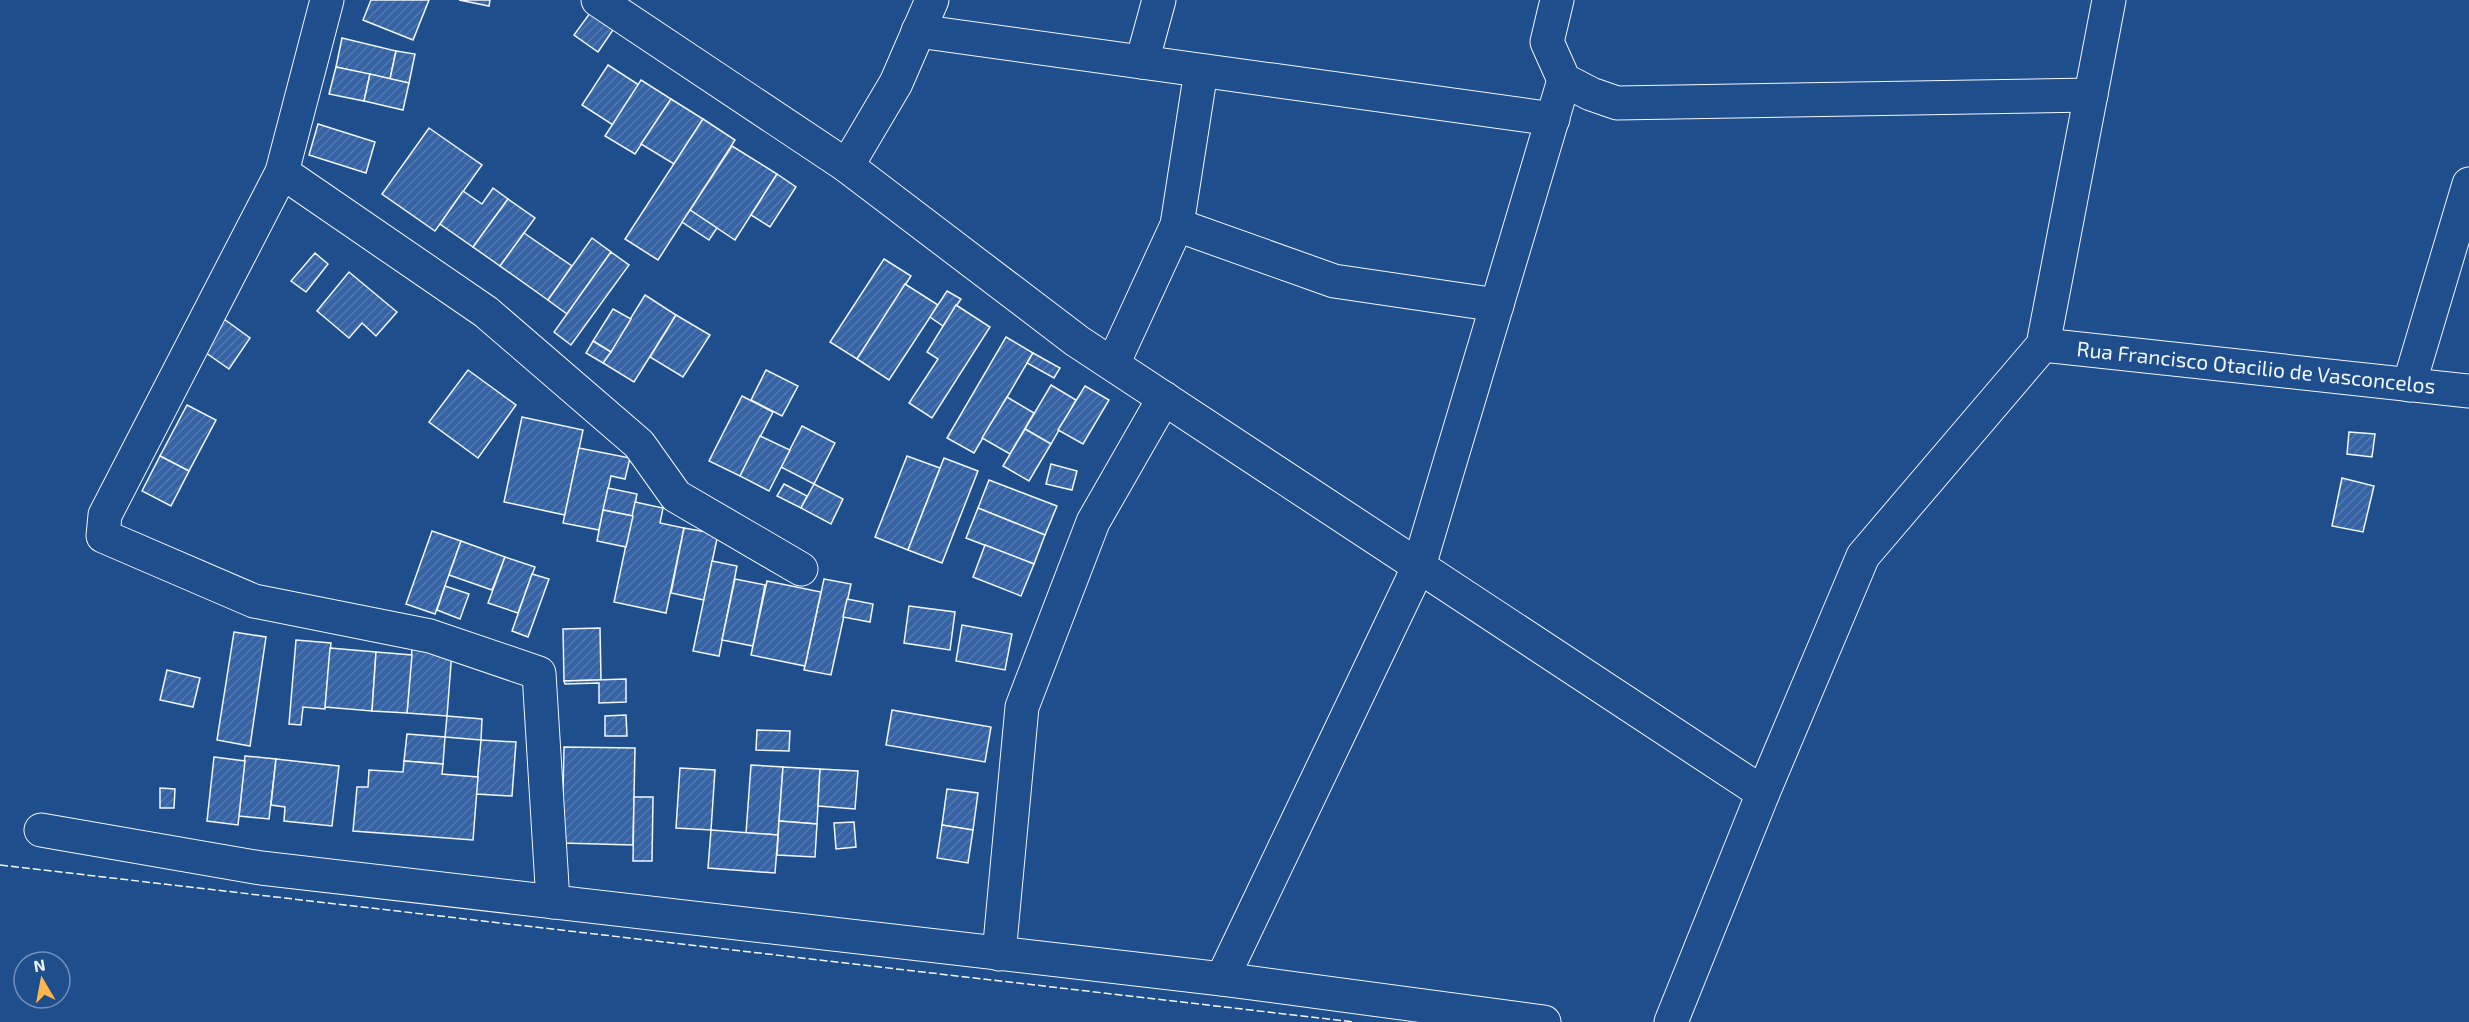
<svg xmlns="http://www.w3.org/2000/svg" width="2469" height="1022" font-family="'Exo 2',sans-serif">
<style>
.building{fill:url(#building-hatch);stroke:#f2f6ff;stroke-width:1.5}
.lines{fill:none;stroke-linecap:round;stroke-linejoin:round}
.street-casing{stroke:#f2f6ff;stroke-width:35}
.street{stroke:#1f4e8c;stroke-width:33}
.fence{stroke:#f2f6ff;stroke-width:1.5;stroke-dasharray:8 3;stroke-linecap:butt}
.labels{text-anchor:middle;stroke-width:4.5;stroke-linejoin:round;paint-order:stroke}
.street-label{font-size:21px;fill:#f2f6ff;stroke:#1f4e8c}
</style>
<defs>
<pattern id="building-hatch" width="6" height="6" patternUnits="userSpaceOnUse" patternTransform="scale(1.5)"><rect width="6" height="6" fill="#3563a3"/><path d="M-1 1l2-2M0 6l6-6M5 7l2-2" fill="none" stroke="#537ab1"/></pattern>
</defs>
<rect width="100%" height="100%" fill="#1f4e8c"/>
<g class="building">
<polygon points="371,0 429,0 413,40 363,20"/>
<polygon points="459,0 490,0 489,6"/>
<polygon points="590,13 613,30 598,52 574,35"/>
<polygon points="342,38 396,51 390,79 336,67"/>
<polygon points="396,51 415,54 409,83 390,79"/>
<polygon points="608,65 639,85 613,125 582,105"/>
<polygon points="336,67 370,74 364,101 329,94"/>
<polygon points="370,74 409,83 403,110 364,101"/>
<polygon points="641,80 671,99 635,154 605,136"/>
<polygon points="671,99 703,119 674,164 641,144"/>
<polygon points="703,119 735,140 658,260 625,239"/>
<polygon points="318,124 375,142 366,173 309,155"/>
<polygon points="429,128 482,165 435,231 382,194"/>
<polygon points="732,146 777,174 735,240 690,210"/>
<polygon points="777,174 796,187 770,227 751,215"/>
<polygon points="493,188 508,199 473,247 440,224 463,191 482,204"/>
<polygon points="508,199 535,218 500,266 473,247"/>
<polygon points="690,210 717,228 709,240 682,222"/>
<polygon points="524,233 572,266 548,300 500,266"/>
<polygon points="592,238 611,252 567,314 548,300"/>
<polygon points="611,252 629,265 571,345 554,332"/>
<polygon points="315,253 328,264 306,292 291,281"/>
<polygon points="884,259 911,276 857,359 830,342"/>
<polygon points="349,272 397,312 376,336 362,323 349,338 317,311"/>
<polygon points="905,284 938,305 889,380 857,359"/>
<polygon points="947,291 961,299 943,326 930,317"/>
<polygon points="645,295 676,315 634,382 603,363"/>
<polygon points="956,305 990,327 932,418 909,403 938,359 927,352"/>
<polygon points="613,309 631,319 611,352 593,341"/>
<polygon points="676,315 710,335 683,377 650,357"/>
<polygon points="224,319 250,338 229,369 202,350"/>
<polygon points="1006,337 1033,353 974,453 947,438"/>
<polygon points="593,341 611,352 603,363 586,353"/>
<polygon points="1033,353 1060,368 1054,378 1027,363"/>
<polygon points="468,370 516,405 478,458 429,422"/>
<polygon points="766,370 798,386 782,416 751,400"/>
<polygon points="1051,385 1076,400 1051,444 1025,429"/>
<polygon points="1085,386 1109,400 1083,444 1058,430"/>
<polygon points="742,396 773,412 740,476 709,461"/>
<polygon points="1007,397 1034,413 1010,454 982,438"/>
<polygon points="187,405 216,420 189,471 160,456"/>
<polygon points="522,417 583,430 565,515 504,502"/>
<polygon points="802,426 835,443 814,484 781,467"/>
<polygon points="1025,429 1051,444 1029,481 1003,466"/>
<polygon points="2349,432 2375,434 2372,457 2347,454"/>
<polygon points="760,436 790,450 769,491 740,476"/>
<polygon points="579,448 630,458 625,479 611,476 599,530 563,523"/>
<polygon points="160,456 189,471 171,506 142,491"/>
<polygon points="907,456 940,468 908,550 875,537"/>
<polygon points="944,458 978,471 942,563 908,550"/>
<polygon points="1051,464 1077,471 1072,490 1046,484"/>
<polygon points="2342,478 2374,486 2363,532 2332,526"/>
<polygon points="989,480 1057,506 1045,535 978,508"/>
<polygon points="784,484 807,496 801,508 777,496"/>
<polygon points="814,484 843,499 831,524 801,508"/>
<polygon points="608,488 637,494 633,516 603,510"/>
<polygon points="635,502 663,508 660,523 684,528 666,613 614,602"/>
<polygon points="978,508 1045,535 1034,564 966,538"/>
<polygon points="603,510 633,516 626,547 597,541"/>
<polygon points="684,528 718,534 704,600 671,593"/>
<polygon points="432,531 461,541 435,614 406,604"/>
<polygon points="461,541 505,557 492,590 449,575"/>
<polygon points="985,545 1034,564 1021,596 973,577"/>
<polygon points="505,557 535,567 518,613 488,603"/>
<polygon points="712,561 737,566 719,656 693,651"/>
<polygon points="532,574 549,579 528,637 512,631"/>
<polygon points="735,579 765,585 753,646 722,640"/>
<polygon points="824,579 851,584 831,675 804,670"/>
<polygon points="767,581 821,592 805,666 751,655"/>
<polygon points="445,586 469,594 460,619 437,610"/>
<polygon points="847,599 873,604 870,622 843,617"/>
<polygon points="909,606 955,612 950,650 904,643"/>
<polygon points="962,625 1012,634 1005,670 956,661"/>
<polygon points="600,628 601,680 564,681 563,629"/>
<polygon points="234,632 266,637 250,746 217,740"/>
<polygon points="296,640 331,643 325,709 303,707 301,725 289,724"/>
<polygon points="330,648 376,652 372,711 325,707"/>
<polygon points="412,648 452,651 447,716 407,713"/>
<polygon points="376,652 412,655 407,713 372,711"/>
<polygon points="167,670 200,678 193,707 160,700"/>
<polygon points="626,679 626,702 599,703 599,683 565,684 564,681"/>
<polygon points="892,710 991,727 985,762 886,745"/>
<polygon points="626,715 627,736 605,736 605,716"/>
<polygon points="447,716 482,719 481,740 445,737"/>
<polygon points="757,730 790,731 789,751 756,750"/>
<polygon points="407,734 445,737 443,764 404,761"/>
<polygon points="481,740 516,742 512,796 476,794"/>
<polygon points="564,747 635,748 633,845 562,843"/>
<polygon points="245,756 276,759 269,819 239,816"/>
<polygon points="214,757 245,761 238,825 207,821"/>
<polygon points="276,759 339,766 332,826 284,821 285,807 271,805"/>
<polygon points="404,761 443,764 442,774 478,777 473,840 353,831 357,787 368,787 369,770 403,772"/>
<polygon points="751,765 783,767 778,835 746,833"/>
<polygon points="783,767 820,769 817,824 779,821"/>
<polygon points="680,768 715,770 711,830 676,828"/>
<polygon points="820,769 858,771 855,809 818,806"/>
<polygon points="160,788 175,789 174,808 160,808"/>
<polygon points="947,789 978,793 973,830 942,825"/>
<polygon points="634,797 653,797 652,861 633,861"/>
<polygon points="779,821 817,824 815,857 777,855"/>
<polygon points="854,822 856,847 836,849 834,823"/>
<polygon points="942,825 973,830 968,863 937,858"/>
<polygon points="711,830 778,835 775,873 708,868"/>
</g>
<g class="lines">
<defs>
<g id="street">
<polyline points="327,0 282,172 105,515 103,536 254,601 430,636 539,673 553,902"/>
<polyline points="598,0 847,166 1077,341 1763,793"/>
<polyline points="1557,0 1547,42 1564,80 1591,94 1617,103 2091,95"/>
<polyline points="918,31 1553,119"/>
<polyline points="1142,62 1159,0"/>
<polyline points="847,166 896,83 932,0"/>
<polyline points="282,172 486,312 639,444 676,496 801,569"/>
<polyline points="1177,225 1334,281 1497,305"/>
<polyline points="2043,345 2469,391"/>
<polyline points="1113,364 1177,225 1201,71"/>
<polyline points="2409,385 2469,184"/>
<polyline points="41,830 261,868 1222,979 1544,1022"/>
<polyline points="999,954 1022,707 1093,522 1164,398"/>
<polyline points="1222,979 1419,566 1564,80"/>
<polyline points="1671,1022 1763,793 1863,556 2043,345 2109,0"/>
</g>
</defs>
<use href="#street" class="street-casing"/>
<use href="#street" class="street"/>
<polyline class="fence" points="0,865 1354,1022"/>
</g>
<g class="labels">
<g class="street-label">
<text transform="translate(2256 368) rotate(6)" y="7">Rua Francisco Otacilio de Vasconcelos</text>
</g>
</g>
<g transform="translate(42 980) rotate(350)"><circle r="28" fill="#1f4e8c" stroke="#7391ba" stroke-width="1.5"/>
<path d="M0-4.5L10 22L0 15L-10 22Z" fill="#ffb74d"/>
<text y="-9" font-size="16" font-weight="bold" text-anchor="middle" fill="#f2f6ff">N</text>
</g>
</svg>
